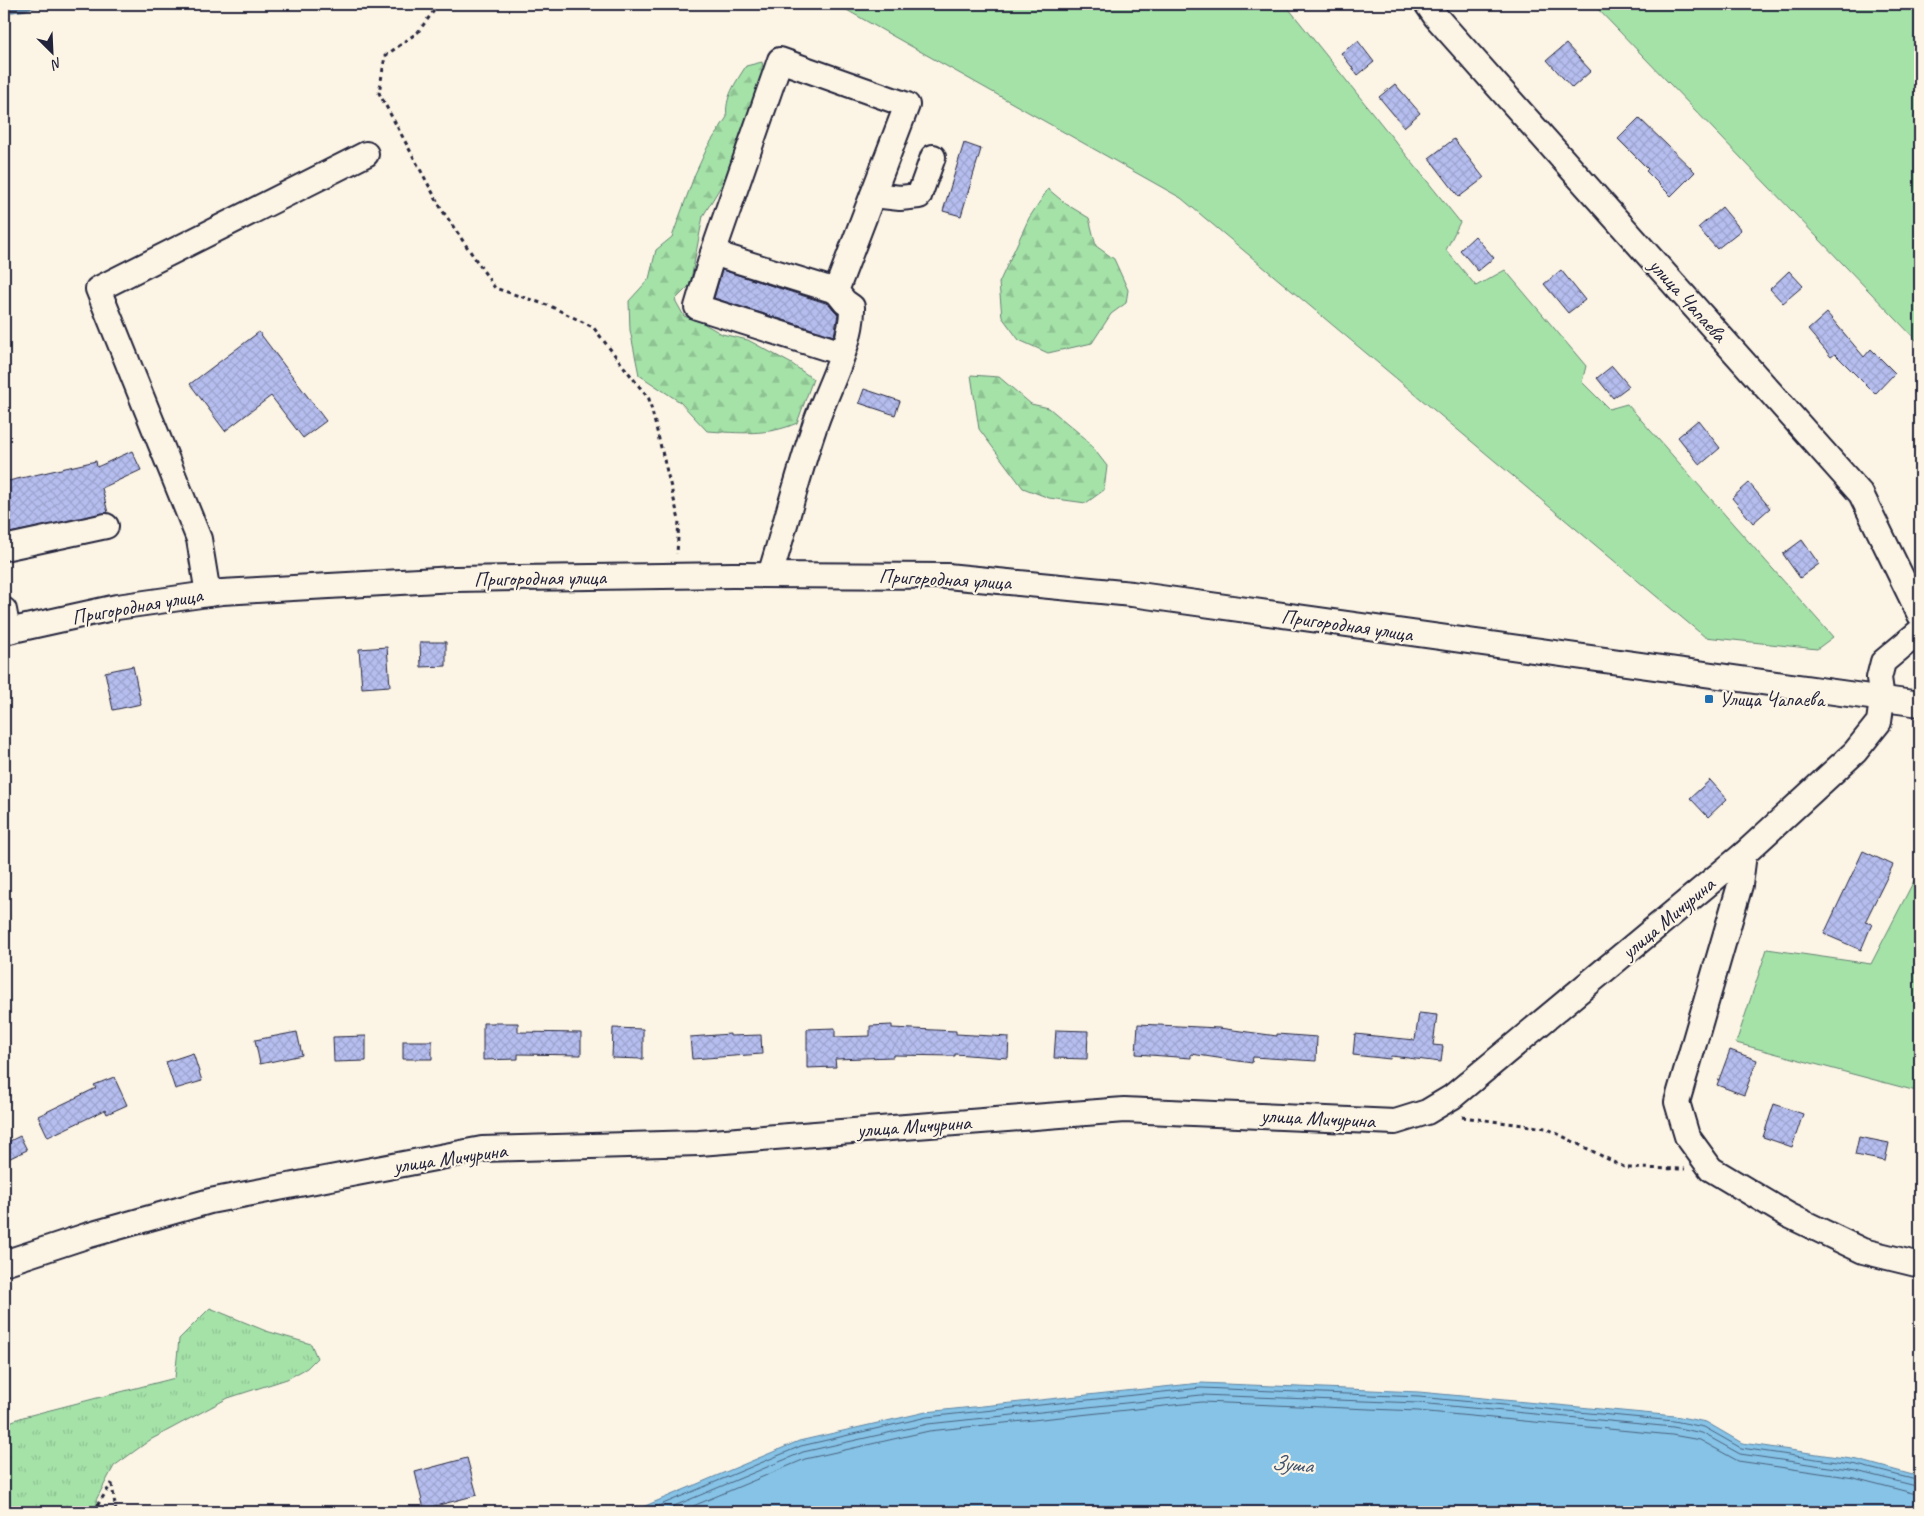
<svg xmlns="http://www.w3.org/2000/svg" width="1924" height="1516" font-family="Caveat,sans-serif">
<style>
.grass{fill:url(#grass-tufts);stroke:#648272}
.forest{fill:url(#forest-firs);stroke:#648272}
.green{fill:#a5e2a8;stroke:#648272}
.water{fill:#86c3e6;stroke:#5e83a2}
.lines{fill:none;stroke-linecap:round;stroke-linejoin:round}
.shore{stroke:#4a627f;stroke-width:1}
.stream{stroke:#5e83a2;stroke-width:5.5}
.building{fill:url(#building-cross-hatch);stroke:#22223b}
.minor-casing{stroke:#22223b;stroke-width:28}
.path{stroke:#22223b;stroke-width:3;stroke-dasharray:4 4;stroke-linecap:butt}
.minor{stroke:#fcf5e5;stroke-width:24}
.poi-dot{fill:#1f6fb2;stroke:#fcf5e5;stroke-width:2}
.labels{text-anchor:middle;stroke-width:4.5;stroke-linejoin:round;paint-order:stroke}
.street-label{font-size:21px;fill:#22223b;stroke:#fcf5e5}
.poi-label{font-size:21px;fill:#22223b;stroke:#fcf5e5;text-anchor:start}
.water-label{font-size:22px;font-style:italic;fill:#40526e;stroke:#fcf5e5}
</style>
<defs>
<pattern id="grass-tufts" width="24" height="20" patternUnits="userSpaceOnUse" patternTransform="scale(1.25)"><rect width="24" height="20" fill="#a5e2a8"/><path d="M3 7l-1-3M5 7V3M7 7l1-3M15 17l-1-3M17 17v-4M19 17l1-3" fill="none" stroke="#8ec292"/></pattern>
<pattern id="forest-firs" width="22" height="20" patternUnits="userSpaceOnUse" patternTransform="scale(1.25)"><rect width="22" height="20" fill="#a5e2a8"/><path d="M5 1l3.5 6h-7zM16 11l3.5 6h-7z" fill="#8ec292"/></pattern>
<pattern id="building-cross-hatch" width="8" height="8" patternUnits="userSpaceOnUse" patternTransform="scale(1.25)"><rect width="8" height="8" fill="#b6beef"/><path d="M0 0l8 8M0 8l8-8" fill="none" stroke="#9ca3ce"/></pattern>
</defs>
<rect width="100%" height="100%" fill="#fcf5e5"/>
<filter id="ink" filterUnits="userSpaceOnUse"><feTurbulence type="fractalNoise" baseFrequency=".02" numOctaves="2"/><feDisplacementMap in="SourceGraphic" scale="10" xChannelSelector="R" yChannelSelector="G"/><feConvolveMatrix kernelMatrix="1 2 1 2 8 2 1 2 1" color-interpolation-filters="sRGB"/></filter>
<g filter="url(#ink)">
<polygon class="grass" points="210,1308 266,1331 311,1344 317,1358 307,1368 287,1379 228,1398 150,1440 114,1466 96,1500 102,1512 4,1512 4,1424 23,1417 175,1378 179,1339"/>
<g class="forest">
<path d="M762,62L767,82L748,113L724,181L703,216L690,285L675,300L684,316L701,322L722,334L748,340L792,364L813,379L797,423C768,436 739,433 707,431L680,402L639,375L630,330L629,301L649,279L656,250L672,237L695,174L708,146L727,117C724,98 736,82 746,66Z"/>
<polygon points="1048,189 1066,204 1089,218 1096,246 1114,259 1128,290 1126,303 1111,314 1092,343 1048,353 1019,340 1002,317 999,283 1029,218"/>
<polygon points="971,375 999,377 1031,404 1049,408 1086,439 1107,466 1104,490 1086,503 1049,498 1023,488 979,429"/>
</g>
<g class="green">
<polygon points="836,4 1285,4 1460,222 1446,250 1476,286 1505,270 1586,366 1582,382 1609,409 1627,404 1833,637 1817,649 1705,637 1181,198"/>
<polygon points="1593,4 1920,4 1920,344"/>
<polygon points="1920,869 1920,1092 1736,1043 1767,949 1871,964"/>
</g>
<polygon class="water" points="1201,1383 1419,1392 1675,1416 1706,1422 1742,1443 1858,1460 1920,1477 1920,1512 631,1512 799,1441 926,1412"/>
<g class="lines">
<g class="shore">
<polyline points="644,1512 801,1446 927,1417 1201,1388 1419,1397 1674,1421 1704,1427 1741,1448 1857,1465 1920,1481"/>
<polyline points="660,1512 803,1452 928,1424 1201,1395 1418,1403 1673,1427 1702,1433 1740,1454 1856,1471 1920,1487"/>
<polyline points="679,1512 805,1459 929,1431 1202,1402 1418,1411 1672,1435 1700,1440 1738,1461 1854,1478 1920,1495"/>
</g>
<polyline class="stream" points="4,11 25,8 37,4"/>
</g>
<g class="building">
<polygon points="1358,41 1374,62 1358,75 1341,53"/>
<polygon points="1566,44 1591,71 1572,88 1547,60"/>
<polygon points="1395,84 1420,113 1404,127 1379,97"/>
<polygon points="1639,118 1695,172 1671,196 1646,171 1648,169 1618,139"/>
<polygon points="1454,139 1484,178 1459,197 1429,158"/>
<polygon points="964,143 981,149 961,216 943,211"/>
<polygon points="1722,207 1741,230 1717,249 1698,228"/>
<polygon points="1475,236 1494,258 1478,271 1460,250"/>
<polygon points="722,270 829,304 838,314 834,336 714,298"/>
<polygon points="1561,270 1585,300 1568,313 1544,284"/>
<polygon points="1789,271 1803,286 1783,303 1770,289"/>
<polygon points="1827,313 1864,357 1871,349 1895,373 1875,394 1835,354 1831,357 1808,330"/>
<polygon points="259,332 326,421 303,438 271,396 225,431 190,384"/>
<polygon points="1612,366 1629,386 1613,398 1597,378"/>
<polygon points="864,389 900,401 895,415 859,403"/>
<polygon points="1698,420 1720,448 1700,465 1678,437"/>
<polygon points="132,451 141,470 102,488 108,513 5,534 4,482 96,461 97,467"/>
<polygon points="1749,483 1770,508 1753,523 1732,498"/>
<polygon points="1802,540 1819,564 1800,578 1783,554"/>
<polygon points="420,642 446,642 446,666 421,667"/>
<polygon points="387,647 390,686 362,688 359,649"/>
<polygon points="133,666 141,704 113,710 105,672"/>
<polygon points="1710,780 1727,799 1708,817 1690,798"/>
<polygon points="1863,851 1893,865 1865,922 1872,924 1861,950 1824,934"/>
<polygon points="1419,1013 1437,1015 1433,1045 1443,1046 1441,1062 1391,1056 1390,1059 1353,1055 1355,1034 1415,1040"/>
<polygon points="483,1023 518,1023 518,1032 581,1033 581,1055 518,1054 518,1059 483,1060"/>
<polygon points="1138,1024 1219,1028 1277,1036 1277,1034 1317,1037 1316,1061 1253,1057 1252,1063 1191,1054 1191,1058 1136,1054"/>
<polygon points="892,1025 892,1028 956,1031 956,1034 1009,1037 1008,1058 955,1054 955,1056 893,1055 893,1057 835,1059 836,1067 807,1068 807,1029 835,1028 835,1037 870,1036 870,1026"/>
<polygon points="613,1028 643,1029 643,1059 612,1058"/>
<polygon points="1056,1030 1088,1031 1087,1059 1054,1058"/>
<polygon points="297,1032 302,1055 260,1064 255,1040"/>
<polygon points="730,1034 730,1036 761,1035 762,1054 692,1059 690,1037"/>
<polygon points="366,1036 366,1061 334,1062 333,1037"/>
<rect x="403" y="1041" width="29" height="18"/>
<polygon points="1730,1050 1757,1060 1744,1095 1717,1085"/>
<polygon points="193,1053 202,1081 175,1089 166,1062"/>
<polygon points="114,1077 127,1105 107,1114 105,1110 48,1137 38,1116 96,1088 94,1085"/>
<polygon points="1774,1104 1803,1114 1792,1147 1763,1137"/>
<polygon points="20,1136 27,1150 4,1161 4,1144"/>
<polygon points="1859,1137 1889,1143 1885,1161 1855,1155"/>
<polygon points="467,1458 477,1495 424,1509 415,1472"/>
</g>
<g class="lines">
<defs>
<g id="minor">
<polyline points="1427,4 1436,17 1861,494 1920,615"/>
<polyline points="873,195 900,198 919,196 933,157"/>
<polyline points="713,253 697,307 842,353"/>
<polyline points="4,548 106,526"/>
<path d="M770,575C785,527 797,478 813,431C824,394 853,346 852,307L845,302L836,291L907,105L780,60L713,253L836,291"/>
<polyline points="208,594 199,539 98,289 366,154"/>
<polyline points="4,610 8,631"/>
<polyline points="4,632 117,607 222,592 455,579 733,575 947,576 1132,594 1920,704"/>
<polyline points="1744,854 1740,885 1677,1102 1687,1136 1711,1169 1788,1215 1863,1251 1920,1265"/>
<polyline points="4,1263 86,1236 210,1201 482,1149 699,1143 1124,1110 1395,1122 1427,1112 1452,1097 1744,854 1855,752 1879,722 1882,699 1879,678 1883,662 1920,631"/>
</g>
</defs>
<use href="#minor" class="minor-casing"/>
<g class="path">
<polyline points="439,4 418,32 385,56 379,93 442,210 495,288 550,306 593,327 649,399 679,520 677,554"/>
<polyline points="1462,1117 1546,1128 1626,1168 1685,1169"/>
<polyline points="112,1484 116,1512"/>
<polyline points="93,1512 112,1483"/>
</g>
<use href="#minor" class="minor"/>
</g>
</g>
<rect class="poi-dot" x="1704" y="694" width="10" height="10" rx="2.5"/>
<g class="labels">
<g class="street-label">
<text transform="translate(1688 300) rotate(48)" y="7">улица Чапаева</text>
<text transform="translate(540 578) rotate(-1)" y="7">Пригородная улица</text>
<text transform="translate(945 579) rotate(3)" y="7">Пригородная улица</text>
<text transform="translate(137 606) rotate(-10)" y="7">Пригородная улица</text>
<text transform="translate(1347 625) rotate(8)" y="7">Пригородная улица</text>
<text transform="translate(1668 918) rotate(-40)" y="7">улица Мичурина</text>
<text transform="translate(1318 1118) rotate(3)" y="7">улица Мичурина</text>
<text transform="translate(914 1126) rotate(-4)" y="7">улица Мичурина</text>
<text transform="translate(450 1158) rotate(-8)" y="7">улица Мичурина</text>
</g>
<g class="poi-label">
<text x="1719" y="706">Улица Чапаева</text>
</g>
<g class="water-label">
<text transform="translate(1292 1463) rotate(5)" y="8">Зуша</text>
</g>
</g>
<rect width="1924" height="1516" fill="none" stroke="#fcf5e5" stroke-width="20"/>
<rect x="10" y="10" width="1904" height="1496" fill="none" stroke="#22223b" stroke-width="2" filter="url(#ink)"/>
<g transform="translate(52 52) rotate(156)" stroke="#fcf5e5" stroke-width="4" paint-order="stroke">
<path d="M0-4L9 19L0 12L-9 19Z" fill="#22223b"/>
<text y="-8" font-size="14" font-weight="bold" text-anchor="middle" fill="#22223b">N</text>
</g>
</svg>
